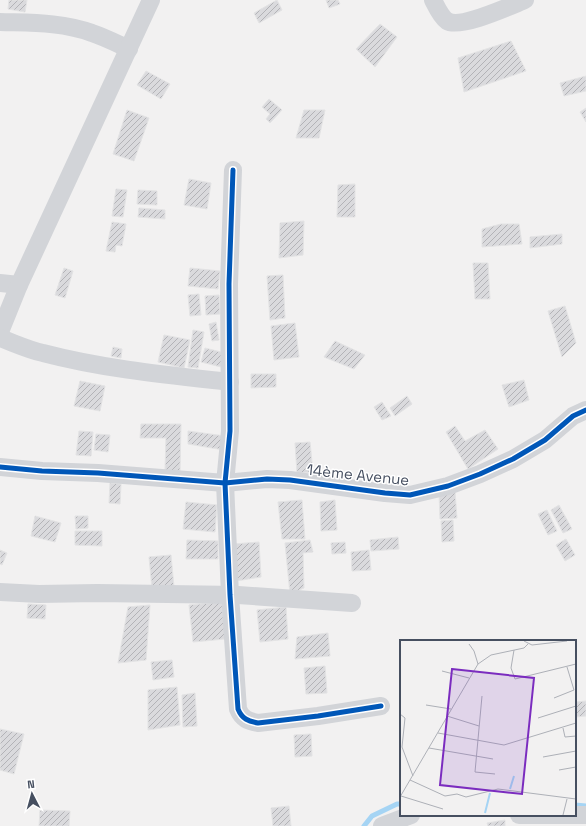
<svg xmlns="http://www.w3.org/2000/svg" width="586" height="826" font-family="'Space Grotesk',sans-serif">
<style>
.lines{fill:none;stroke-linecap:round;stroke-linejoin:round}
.stream{stroke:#a5d4f4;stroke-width:5}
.building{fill:url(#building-hatch);stroke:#e3e3e4}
.street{stroke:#d2d4d8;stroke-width:18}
.cycleway-casing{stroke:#fff;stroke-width:8}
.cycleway{stroke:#0057b8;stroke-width:5}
.labels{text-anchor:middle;stroke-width:3;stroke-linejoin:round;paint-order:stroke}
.street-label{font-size:15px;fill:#464f60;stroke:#fff}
.inset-river{fill:none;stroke:#a5d4f4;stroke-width:2}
.inset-road{fill:none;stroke:#adb0b7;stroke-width:1}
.view{fill:#7b2cbf;fill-opacity:0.15;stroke:#7b2cbf;stroke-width:2}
.inset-edge{fill:none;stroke:#464f60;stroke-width:2}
</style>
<defs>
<pattern id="building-hatch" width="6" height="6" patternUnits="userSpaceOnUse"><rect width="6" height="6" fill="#dadadd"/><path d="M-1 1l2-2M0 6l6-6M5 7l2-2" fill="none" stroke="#b3b3b7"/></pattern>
</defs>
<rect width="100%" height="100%" fill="#f2f1f1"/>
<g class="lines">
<g class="stream">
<polyline points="575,805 586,806"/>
<polyline points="364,826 372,816 397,804 401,804"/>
</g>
</g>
<g class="building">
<polygon points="9,0 27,0 25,12 8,9"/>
<polygon points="277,0 282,10 259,23 254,13"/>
<polygon points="326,0 338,0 340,4 329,8"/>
<polygon points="380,24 397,37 375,67 356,49"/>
<polygon points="511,41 526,71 464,92 458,58"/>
<polygon points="146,71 170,84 161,99 137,85"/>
<polygon points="586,76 586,91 564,96 560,83"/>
<polygon points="269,99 282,110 270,123 266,119 270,114 262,107"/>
<polygon points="586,108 586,122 580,112"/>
<polygon points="127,110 149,118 134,161 113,154"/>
<polygon points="304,110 325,110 319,138 296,138"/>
<polygon points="189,179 211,183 207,209 184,205"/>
<polygon points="355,184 355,217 337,217 338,185"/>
<polygon points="116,189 127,190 123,217 112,216"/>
<polygon points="138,190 157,191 157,205 137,204"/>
<polygon points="139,208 165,210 165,219 138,217"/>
<polygon points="304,221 303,255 279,258 280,223"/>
<polygon points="112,222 126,224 122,246 116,245 115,252 106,251"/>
<polygon points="501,224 519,224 522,244 482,247 482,229"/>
<polygon points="562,234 562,244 530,248 530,237"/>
<polygon points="473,263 488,263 490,299 475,299"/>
<polygon points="64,268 73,271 65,298 55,295"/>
<polygon points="190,268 220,271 218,289 188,286"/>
<polygon points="283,275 285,318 270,320 267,276"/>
<polygon points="199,294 201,315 190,316 188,295"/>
<polygon points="219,295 220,314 206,315 205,296"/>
<polygon points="565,306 576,343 562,357 548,311"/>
<polygon points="216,322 219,340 212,341 209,324"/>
<polygon points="295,323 299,357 274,360 271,326"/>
<polygon points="193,330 204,332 198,368 188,367"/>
<polygon points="164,335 190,340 184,368 158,362"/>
<polygon points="335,341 365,355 354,369 324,357"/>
<polygon points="113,347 122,349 121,358 111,356"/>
<polygon points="205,348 225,353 221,367 201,362"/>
<polygon points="251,374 276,374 276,387 251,388"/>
<polygon points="524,380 529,400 509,407 502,385"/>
<polygon points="80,381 105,386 100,411 74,406"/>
<polygon points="407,396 412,404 395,416 390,408"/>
<polygon points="382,402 391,416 382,420 374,407"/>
<polygon points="141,424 181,424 180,471 165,470 166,438 140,438"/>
<polygon points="455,426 465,441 485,430 498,449 468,469 446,432"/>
<polygon points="79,431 93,432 91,456 76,455"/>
<polygon points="188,431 225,436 224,450 188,444"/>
<polygon points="96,434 110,435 108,452 94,450"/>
<polygon points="310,442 313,472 297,473 295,443"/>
<polygon points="110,483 121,484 120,504 109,503"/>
<polygon points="455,491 457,518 440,519 439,493"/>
<polygon points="302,500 305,539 282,539 278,502"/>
<polygon points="335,500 337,530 321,531 320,502"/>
<polygon points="186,502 217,505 215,532 183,529"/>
<polygon points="559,505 572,529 563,533 551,510"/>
<polygon points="547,510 557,531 548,535 538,514"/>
<polygon points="35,516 61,523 55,542 31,536"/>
<polygon points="75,516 88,516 88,528 76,529"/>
<polygon points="453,520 454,541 442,542 441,521"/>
<polygon points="75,531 102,531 102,546 75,545"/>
<polygon points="398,537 399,549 371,551 370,540"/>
<polygon points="566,539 575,555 565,561 556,545"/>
<polygon points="187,540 218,541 218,559 186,559"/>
<polygon points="310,540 313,552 303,553 304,588 290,594 285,543"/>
<polygon points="259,542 261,577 236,581 233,544"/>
<polygon points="345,542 346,553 332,554 331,543"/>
<polygon points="0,550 7,553 2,565 0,564"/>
<polygon points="369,550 371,570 352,571 351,552"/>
<polygon points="171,555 174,587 152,589 149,557"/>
<polygon points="222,602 225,639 193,642 189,605"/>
<polygon points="28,604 46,605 45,619 27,618"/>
<polygon points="150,605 146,660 118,663 128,607"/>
<polygon points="286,607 288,639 260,642 257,610"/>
<polygon points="328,633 330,656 295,659 297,637"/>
<polygon points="172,660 174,677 153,680 151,662"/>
<polygon points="325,666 327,693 306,694 304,668"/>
<polygon points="177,687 180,725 148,730 148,690"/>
<polygon points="195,693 197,726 183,727 182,695"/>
<polygon points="586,701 586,716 576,717 575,702"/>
<polygon points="0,729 24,734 14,774 0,770"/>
<polygon points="311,734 312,756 295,757 294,735"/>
<polygon points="289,806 291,826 273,826 271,808"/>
<polygon points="40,810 70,811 69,826 39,826"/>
<polygon points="505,820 505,826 488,826 487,823"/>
</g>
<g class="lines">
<g class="street">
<path d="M433,0C436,6 441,17 447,21C460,29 510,6 525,0"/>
<path d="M0,22C31,23 62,22 92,33C104,37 116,43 129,49"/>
<path d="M233,170L229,284L230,431L225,483L230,595L238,709C242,719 248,721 258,723L318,716L381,706"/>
<polyline points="0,283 19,285"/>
<polyline points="0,332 19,285 151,0"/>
<path d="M0,338C14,343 29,350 43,353C104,369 167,375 230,382"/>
<polyline points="0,467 42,471 98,473 225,483 267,479 290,480 385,493 410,495 448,486 480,474 513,459 545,440 573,416 586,410"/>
<polyline points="0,592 39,594 97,593 238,595 352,603"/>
<polyline points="519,815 586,815"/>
<polyline points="382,826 411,815"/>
</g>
<defs>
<g id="cycleway">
<path d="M233,170L229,284L230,431L225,483L230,595L238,709C242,719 248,721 258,723L318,716L381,706"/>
<polyline points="0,467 42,471 98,473 225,483 267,479 290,480 385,493 410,495 448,486 480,474 513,459 545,440 573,416 586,410"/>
</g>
</defs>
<use href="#cycleway" class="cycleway-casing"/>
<use href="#cycleway" class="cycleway"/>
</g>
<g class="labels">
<g class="street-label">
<text transform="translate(358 475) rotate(6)" y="5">14ème Avenue</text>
</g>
</g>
<g transform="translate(400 640)">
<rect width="176" height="176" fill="#f2f1f1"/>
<path class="inset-river" d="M110,149L114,136M85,173L90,153"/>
<path class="inset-road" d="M124,1L132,5L167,1M69,4L74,11L78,24M114,10L111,28L115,39L176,24M167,27L174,50M42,31L69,38M82,56L75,132L95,134M154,58L174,50M26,65L51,69M0,74L5,78L2,107L13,136M47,76L79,86M138,78L176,66M163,88L165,97L176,96M38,93L104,105L176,83M29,108L93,119M143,117L176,111M159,130L176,127M10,140L45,156L57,154L66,157L98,149L176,159M1,156L43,169M0,157L78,24L91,15L124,8L128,4M163,175L167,159"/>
<path class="view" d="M52,29L134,38L122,154L40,145Z"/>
<rect width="176" height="176" class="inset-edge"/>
</g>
<g transform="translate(32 794) rotate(354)" stroke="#ffffff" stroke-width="3" paint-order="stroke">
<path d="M0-3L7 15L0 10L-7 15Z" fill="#464f60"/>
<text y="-6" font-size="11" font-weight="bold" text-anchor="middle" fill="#464f60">N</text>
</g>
</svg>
